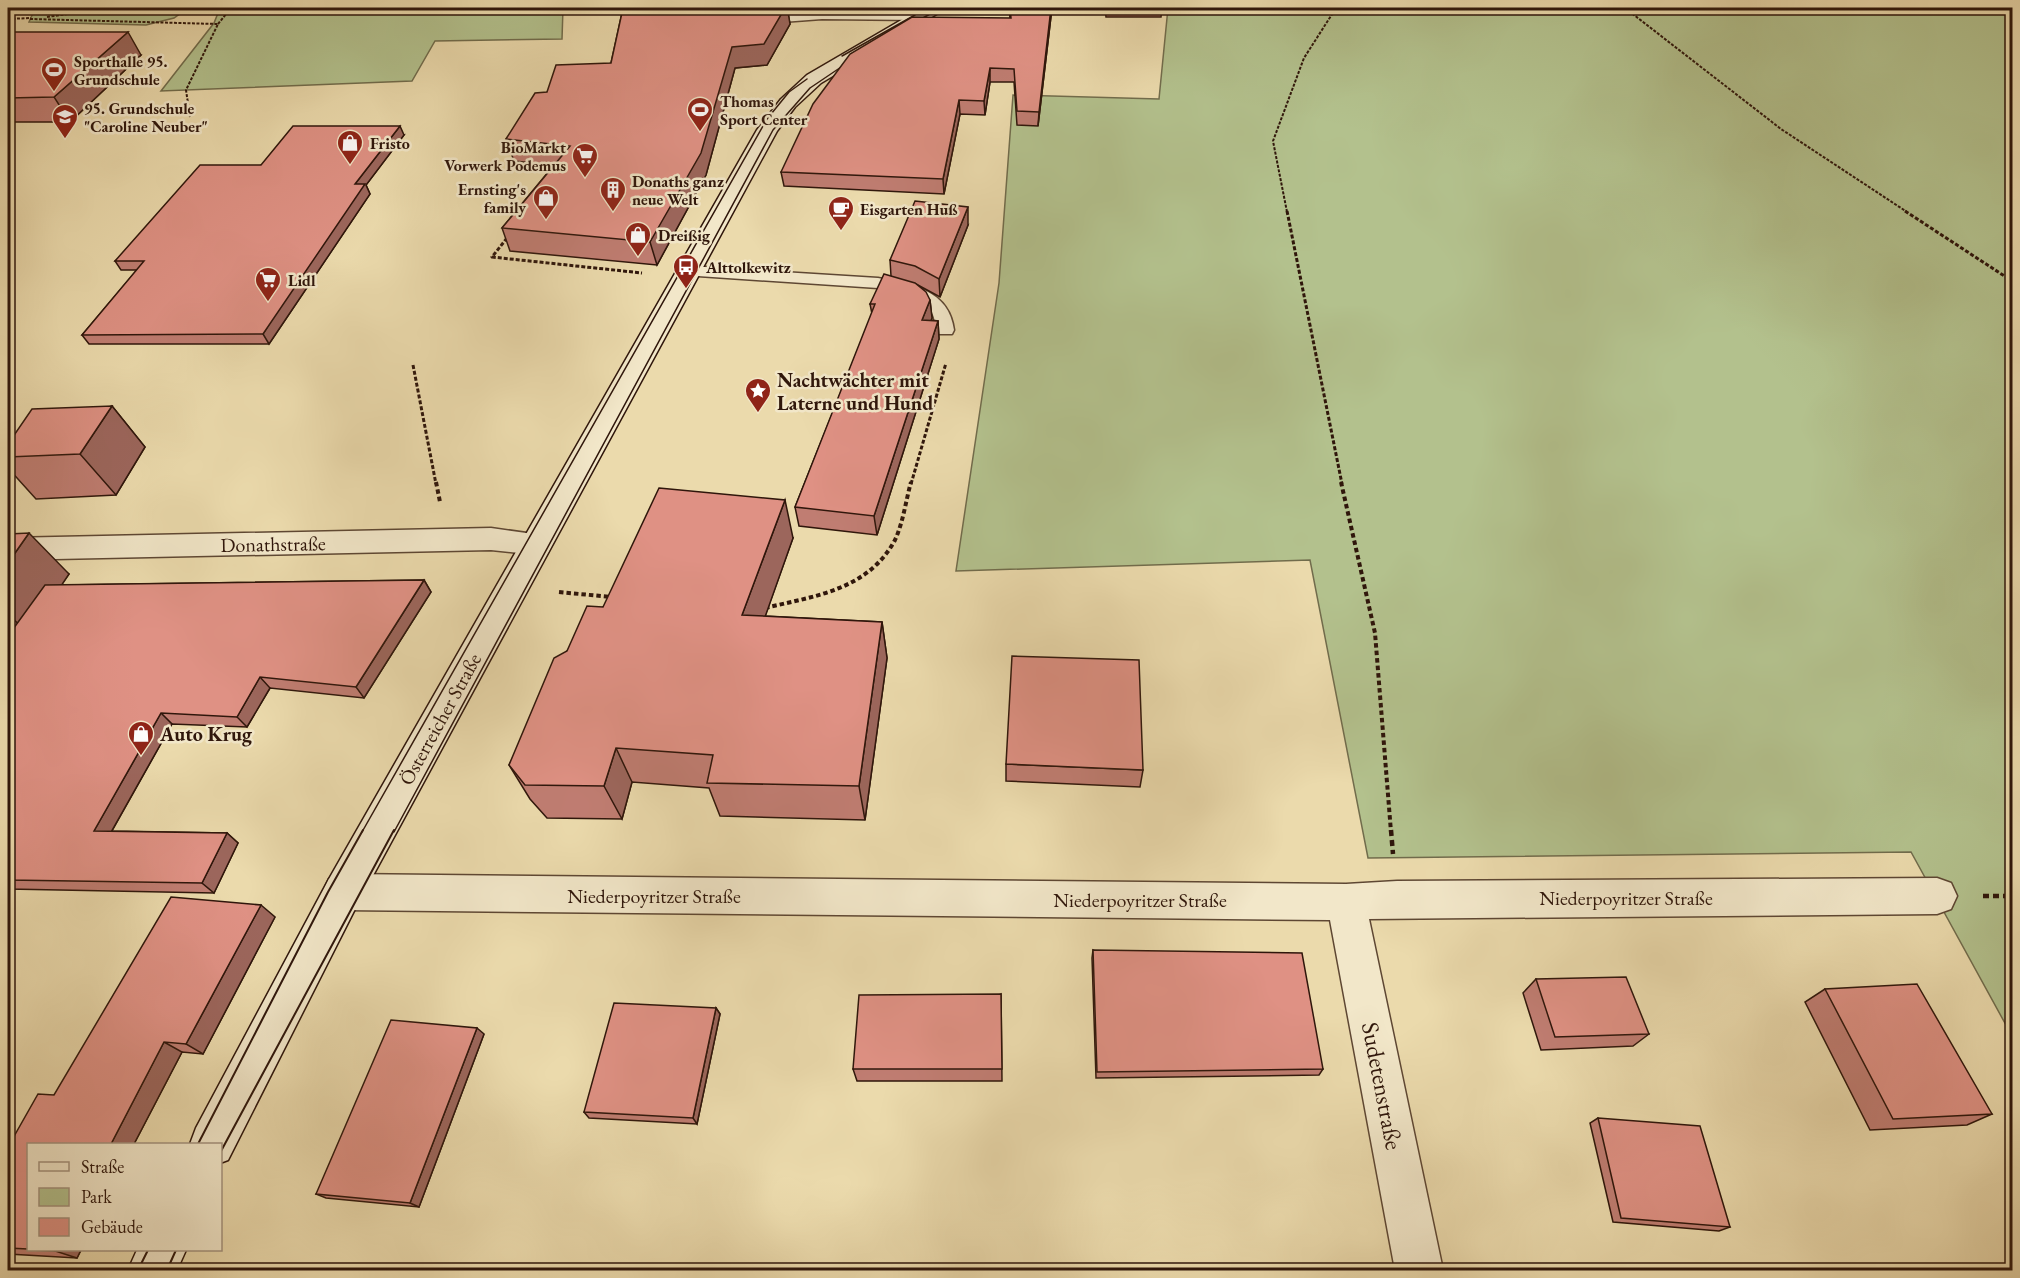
<svg xmlns="http://www.w3.org/2000/svg" width="2020" height="1278" font-family="'EB Garamond',serif">
<style>
.green{fill:#b3c18d;stroke:#716c4c;stroke-width:1.5}
.lines{fill:none;stroke-linecap:round;stroke-linejoin:round}
.lane-casing{stroke:#5e4733;stroke-width:3}
.street-casing{stroke:#5e4733;stroke-width:3}
.secondary-casing{stroke:#2f160b;stroke-width:3}
.path-far3{stroke:#2f160b;stroke-width:2;stroke-dasharray:3 1.5;stroke-linecap:butt}
.path-far2{stroke:#2f160b;stroke-width:3;stroke-dasharray:4 2;stroke-linecap:butt}
.path-far1{stroke:#2f160b;stroke-width:4;stroke-dasharray:4.5 3;stroke-linecap:butt}
.path{stroke:#2f160b;stroke-width:4.5;stroke-dasharray:6 4;stroke-linecap:butt}
.lane{fill:#f2e7c9;fill-rule:evenodd}
.street{fill:#f2e7c9;fill-rule:evenodd}
.secondary{fill:#f2e7c9;fill-rule:evenodd}
.tram-far1{stroke:#2f160b;stroke-width:1.5}
.tram{stroke:#2f160b;stroke-width:2}
.wall{fill:#c07d72;stroke:#2f160b;stroke-width:1.5}
.shaded-wall{fill:#9c665c;stroke:#2f160b;stroke-width:1.5}
.building{fill:#df9184;stroke:#2f160b;stroke-width:1.5}
.labels{text-anchor:middle;stroke-width:5;stroke-linejoin:round;paint-order:stroke}
.far-poi-label{font-size:16px;font-weight:bold;fill:#2f160b;stroke:#f2e7c9;text-anchor:start}
.poi-label{font-size:20px;font-weight:bold;fill:#2f160b;stroke:#f2e7c9;text-anchor:start}
.street-label{font-size:20px;fill:#2f160b;stroke:#f2e7c9}
.near-street-label{font-size:24px;fill:#2f160b;stroke:#f2e7c9}
</style>
<rect width="100%" height="100%" fill="#ebdaac"/>
<filter id="stains"><feTurbulence type="fractalNoise" baseFrequency=".00333" numOctaves="4"/><feColorMatrix values="0 0 0 0 .2 0 0 0 0 .09 0 0 0 0 .02 0 0 0 .5 -.17"/></filter>
<radialGradient id="worn" r=".72"><stop offset=".6" stop-color="#630" stop-opacity="0"/><stop offset="1" stop-color="#630" stop-opacity=".3"/></radialGradient>
<g class="green">
<polygon points="39,8 188,8 174,18 146,25 29,22 34,11"/>
<polygon points="220,8 563,8 562,39 435,41 412,81 161,91 214,23"/>
<polygon points="1168,8 2012,8 2012,1036 1911,852 1368,858 1310,560 956,571 999,283 1013,95 1159,99"/>
</g>
<g class="lines">
<defs>
<g id="lane">
<polygon points="822,11 919,12 926,16 919,20 822,19 757,24 750,20 757,16"/>
<path d="M689,266L878,278C912,284 949,290 954,330L952,334H938C934,328 936,322 933,315C926,297 895,292 878,288L683,275L680,271L683,267Z"/>
</g>
<g id="street">
<polygon points="491,528 548,536 552,544 548,552 537,555 491,550 8,560 8,538"/>
<polygon points="343,874 1346,884 1397,881 1937,878 1951,883 1957,896 1951,909 1937,914 1369,919 1443,1270 1395,1270 1330,920 343,910 329,905 323,892 329,879"/>
</g>
<g id="secondary">
<polygon points="922,8 943,8 940,12 821,83 795,107 777,131 357,905 228,1160 220,1163 220,1144 190,1144 196,1128 329,879 757,130 781,99 807,75"/>
<polygon points="137,1250 186,1250 177,1270 128,1270"/>
</g>
</defs>
<use href="#lane" class="lane-casing"/>
<use href="#street" class="street-casing"/>
<use href="#secondary" class="secondary-casing"/>
<g class="path-far3">
<polyline points="1625,8 1781,129 1907,212"/>
<polyline points="47,17 75,13 89,8"/>
<polyline points="8,19 31,18"/>
<polyline points="30,19 218,24 186,90 190,117"/>
<polyline points="218,24 231,8"/>
<polyline points="1287,212 1273,141 1304,58 1336,8"/>
</g>
<g class="path-far2">
<polyline points="1287,211 1342,484"/>
<polyline points="1905,211 2012,281"/>
<polyline points="507,238 492,257 642,273"/>
<polyline points="413,365 436,484"/>
<polyline points="911,484 946,363"/>
</g>
<g class="path-far1">
<polyline points="436,482 440,502"/>
<polyline points="1341,482 1375,633 1391,832"/>
<polyline points="559,592 611,597"/>
<path d="M765,608C815,596 868,590 895,540C903,523 906,500 911,482"/>
</g>
<g class="path">
<polyline points="1391,830 1393,854"/>
<polyline points="1983,896 2012,896"/>
</g>
<use href="#lane" class="lane"/>
<use href="#street" class="street"/>
<use href="#secondary" class="secondary"/>
<g class="tram-far1">
<polyline points="910,25 941,8"/>
<polyline points="842,56 915,15"/>
<polyline points="362,832 767,119 789,92 807,79"/>
<polyline points="394,832 773,130 810,88 856,57"/>
</g>
<g class="tram">
<polyline points="198,1144 328,892 363,830"/>
<polyline points="220,1153 394,830"/>
<polyline points="138,1270 148,1250"/>
<polyline points="167,1270 176,1250"/>
</g>
</g>
<g class="wall">
<polygon points="623,8 797,11 788,12 790,24 767,65 735,68 706,175 657,265 510,251 502,228 554,165 514,161 506,139 547,92 611,63"/>
<polygon points="1009,8 1052,8 1038,126 1017,125 1014,82 990,82 985,115 960,114 944,194 784,186 781,172 1010,18"/>
<polygon points="1105,8 1162,8 1161,17 1106,17"/>
<polygon points="8,32 141,55 70,122 8,122"/>
<polygon points="404,135 366,185 370,194 269,344 89,344 82,335 137,270 121,270 115,261 261,165"/>
<polygon points="968,225 940,297 916,284 930,300 932,318 931,320 938,321 939,339 877,535 799,526 795,507 872,314 870,304 891,276 890,260"/>
<polygon points="112,406 145,447 116,495 36,499 8,468 8,444"/>
<polygon points="8,534 69,574 61,585 424,580 431,592 364,698 270,688 247,727 172,724 112,831 227,833 238,843 214,893 8,889 8,636 9,634 8,634"/>
<polygon points="793,538 765,616 882,622 887,658 865,820 720,816 709,788 632,782 622,819 547,818 530,799 509,765 567,651 603,607"/>
<polygon points="1006,764 1143,770 1140,787 1006,781"/>
<polygon points="275,917 203,1054 182,1052 134,1144 28,1144 28,1250 81,1250 77,1258 8,1254 8,1147 54,1095"/>
<polygon points="1093,950 1323,1069 1319,1075 1096,1078 1092,958"/>
<polygon points="1536,979 1649,1034 1633,1046 1541,1050 1523,993"/>
<polygon points="1825,989 1992,1114 1967,1125 1870,1130 1805,1002"/>
<polygon points="1001,994 1002,1081 857,1081 853,1069"/>
<polygon points="716,1008 720,1014 697,1124 589,1118 584,1112"/>
<polygon points="484,1034 419,1207 326,1198 316,1194"/>
<polygon points="1598,1118 1730,1227 1719,1231 1613,1222 1590,1123"/>
</g>
<g class="shaded-wall">
<polygon points="716,8 799,8 797,11 788,12 790,24 767,65 735,68 706,175 657,265 650,242 728,17"/>
<polygon points="1051,8 1052,8 1038,126 1039,112"/>
<polygon points="128,32 141,55 70,122 54,97"/>
<polygon points="990,68 990,82 985,115 984,101"/>
<polygon points="959,100 960,114 944,194 943,179"/>
<polygon points="400,126 404,135 366,185 370,194 269,344 263,334 355,184"/>
<polygon points="968,207 968,225 940,297 939,279"/>
<polygon points="930,300 932,318 924,338 922,320"/>
<polygon points="938,321 939,339 877,535 874,516"/>
<polygon points="112,406 145,447 116,495 80,454"/>
<polygon points="785,500 793,538 753,651 742,615"/>
<polygon points="29,533 69,574 29,634 8,614 8,563"/>
<polygon points="424,580 431,592 364,698 356,687"/>
<polygon points="882,622 887,658 865,820 859,786"/>
<polygon points="260,677 270,688 247,727 237,717"/>
<polygon points="161,713 172,724 106,841 94,831"/>
<polygon points="616,748 632,782 622,819 604,786"/>
<polygon points="227,833 238,843 214,893 202,883"/>
<polygon points="261,905 275,917 203,1054 186,1044"/>
<polygon points="716,1008 720,1014 697,1124 693,1118"/>
<polygon points="477,1028 484,1034 419,1207 410,1203"/>
<polygon points="164,1042 182,1052 134,1144 111,1144"/>
<polygon points="56,1250 81,1250 77,1258 55,1251"/>
</g>
<g class="building">
<polygon points="623,8 722,8 724,9 745,8 785,8 764,44 732,47 701,153 650,242 502,228 570,146 506,139 535,93 547,92 556,65 611,63"/>
<polygon points="1010,8 1051,8 1039,112 1017,111 1014,69 990,68 984,101 959,100 943,179 781,172 813,104 850,54 912,17 1011,18"/>
<polygon points="8,32 128,32 54,97 8,98"/>
<polygon points="293,126 400,126 355,184 365,184 263,334 82,335 144,261 115,261 200,165 261,165"/>
<polygon points="915,201 968,207 939,279 915,266 890,260"/>
<polygon points="884,274 915,283 926,292 930,300 922,320 938,321 874,516 795,507 875,304 870,304"/>
<polygon points="112,406 80,454 8,457 8,444 32,409"/>
<polygon points="659,488 785,500 742,615 882,622 859,786 707,783 713,755 616,748 604,786 525,785 509,765 554,658 567,651 587,606 603,607"/>
<polygon points="29,533 8,563 8,534"/>
<polygon points="424,580 356,687 260,677 237,717 161,713 94,831 227,833 202,883 8,880 8,636 45,585"/>
<polygon points="1012,656 1139,660 1143,770 1006,764"/>
<polygon points="171,897 261,905 186,1044 164,1042 111,1144 28,1144 28,1249 8,1248 8,1147 38,1094 54,1095"/>
<polygon points="1093,950 1302,953 1323,1069 1097,1072"/>
<polygon points="1626,977 1649,1034 1555,1037 1536,979"/>
<polygon points="1917,984 1992,1114 1893,1119 1825,989"/>
<polygon points="1001,994 1002,1069 853,1069 859,995"/>
<polygon points="614,1003 716,1008 693,1118 584,1112"/>
<polygon points="391,1020 477,1028 410,1203 316,1194"/>
<polygon points="1598,1118 1700,1126 1730,1227 1621,1218"/>
<polygon points="29,1250 56,1250 55,1251"/>
</g>
<defs>
<symbol id="stadium-pin" viewBox="-11 -11 22 30"><path d="M0 17L-7.5 6A9.5 9.5 0 1 1 7.5 6Z" fill="#8f2418" stroke="#f2e7c9"/><path d="M0-5a6.5 5 0 1 0 0 10a6.5 5 0 1 0 0-10ZM-3.5-1.8h7v3.6h-7Z" fill="#fff"/></symbol>
<symbol id="school-pin" viewBox="-11 -11 22 30"><path d="M0 17L-7.5 6A9.5 9.5 0 1 1 7.5 6Z" fill="#8f2418" stroke="#f2e7c9"/><path d="M0-5L7-2L0 1L-7-2ZM-4 1L0 2.5L4 1V4Q0 6-4 4Z" fill="#fff"/></symbol>
<symbol id="shop-pin" viewBox="-11 -11 22 30"><path d="M0 17L-7.5 6A9.5 9.5 0 1 1 7.5 6Z" fill="#8f2418" stroke="#f2e7c9"/><path d="M-5-2.5h2.3a2.7 3.5 0 0 1 5.4 0H5L5.5 6h-11ZM-1.5-2.5h3a1.5 2.3 0 0 0-3 0Z" fill="#fff"/></symbol>
<symbol id="supermarket-pin" viewBox="-11 -11 22 30"><path d="M0 17L-7.5 6A9.5 9.5 0 1 1 7.5 6Z" fill="#8f2418" stroke="#f2e7c9"/><path d="M-6-5.5h2.5l.6 2H6L4.5 2H-2.5L-4.4-4H-6ZM-1.5 3.2a1.3 1.3 0 1 0 .1 0ZM3 3.2a1.3 1.3 0 1 0 .1 0Z" fill="#fff"/></symbol>
<symbol id="building-pin" viewBox="-11 -11 22 30"><path d="M0 17L-7.5 6A9.5 9.5 0 1 1 7.5 6Z" fill="#8f2418" stroke="#f2e7c9"/><path d="M-4-6H4V6H1V3H-1V6H-4ZM-2.5-4.3h1.7v1.8h-1.7ZM.8-4.3h1.7v1.8H.8ZM-2.5-1h1.7V.8h-1.7ZM.8-1h1.7V.8H.8Z" fill="#fff"/></symbol>
<symbol id="cafe-pin" viewBox="-11 -11 22 30"><path d="M0 17L-7.5 6A9.5 9.5 0 1 1 7.5 6Z" fill="#8f2418" stroke="#f2e7c9"/><path d="M-5.5-4.5H6V0H3Q3 3.5 0 3.5H-2.5Q-5.5 3.5-5.5 0ZM3-3.2v2h1.7v-2ZM-6 4.5H4V6H-6Z" fill="#fff"/></symbol>
<symbol id="bus-pin" viewBox="-11 -11 22 30"><path d="M0 17L-7.5 6A9.5 9.5 0 1 1 7.5 6Z" fill="#8f2418" stroke="#f2e7c9"/><path d="M-5-6H5V4H4V6H2V4H-2V6H-4V4H-5ZM-3.5-4V0h7V-4ZM-3.5 1.2v1.5H-2V1.2ZM2 1.2v1.5H3.5V1.2Z" fill="#fff"/></symbol>
<symbol id="sight-pin" viewBox="-11 -11 22 30"><path d="M0 17L-7.5 6A9.5 9.5 0 1 1 7.5 6Z" fill="#8f2418" stroke="#f2e7c9"/><path d="M0-6L1.8-2.2L6-1.7L2.9 1.2L3.7 5.4L0 3.3L-3.7 5.4L-2.9 1.2L-6-1.7L-1.8-2.2Z" fill="#fff"/></symbol>
</defs>
<g fill-rule="evenodd">
<use href="#stadium-pin" x="39" y="55" width="30" height="40"/>
<use href="#stadium-pin" x="685" y="95" width="30" height="40"/>
<use href="#school-pin" x="50" y="102" width="30" height="40"/>
<use href="#shop-pin" x="335" y="128" width="30" height="40"/>
<use href="#supermarket-pin" x="570" y="141" width="30" height="40"/>
<use href="#building-pin" x="598" y="175" width="30" height="40"/>
<use href="#shop-pin" x="531" y="183" width="30" height="40"/>
<use href="#cafe-pin" x="826" y="194" width="30" height="40"/>
<use href="#shop-pin" x="623" y="220" width="30" height="40"/>
<use href="#bus-pin" x="671" y="252" width="30" height="40"/>
<use href="#supermarket-pin" x="253" y="265" width="30" height="40"/>
<use href="#sight-pin" x="743" y="376" width="30" height="40"/>
<use href="#shop-pin" x="126" y="719" width="30" height="40"/>
</g>
<g class="labels">
<g class="far-poi-label">
<text x="74" y="67">Sporthalle 95.<tspan x="74" dy="18">Grundschule</tspan></text>
<text x="720" y="107">Thomas<tspan x="720" dy="18">Sport Center</tspan></text>
<text x="84" y="114">95. Grundschule<tspan x="84" dy="18">"Caroline Neuber"</tspan></text>
<text x="370" y="149">Fristo</text>
<text x="566" y="153" text-anchor="end">BioMarkt<tspan x="566" dy="18">Vorwerk Podemus</tspan></text>
<text x="632" y="187">Donaths ganz<tspan x="632" dy="18">neue Welt</tspan></text>
<text x="526" y="195" text-anchor="end">Ernsting's<tspan x="526" dy="18">family</tspan></text>
<text x="860" y="215">Eisgarten Huß</text>
<text x="658" y="241">Dreißig</text>
<text x="706" y="273">Alttolkewitz</text>
<text x="288" y="286">Lidl</text>
</g>
<g class="poi-label">
<text x="777" y="387">Nachtwächter mit<tspan x="777" dy="23">Laterne und Hund</tspan></text>
<text x="160" y="741">Auto Krug</text>
</g>
<g class="street-label">
<text transform="translate(273 544) rotate(-1)" y="7">Donathstraße</text>
<text transform="translate(440 719) rotate(-61)" y="7">Österreicher Straße</text>
<text x="654" y="903">Niederpoyritzer Straße</text>
<text x="1626" y="905">Niederpoyritzer Straße</text>
<text x="1140" y="907">Niederpoyritzer Straße</text>
</g>
<g class="near-street-label">
<text transform="translate(1382 1086) rotate(79)" y="8">Sudetenstraße</text>
</g>
</g>
<rect width="2020" height="1278" fill="none" stroke="#ebdaac" stroke-width="30"/>
<rect x="9" y="9" width="2002" height="1260" fill="none" stroke="#2f160b" stroke-width="3"/>
<rect x="15" y="15" width="1990" height="1248" fill="none" stroke="#2f160b" stroke-width="1.5"/>
<rect x="27" y="1143" width="195" height="108" fill="#f2e7c9" stroke="#a4937d" stroke-width="1.5"/>
<rect x="39" y="1162" width="30" height="9" fill="#f2e7c9" stroke="#a4937d" stroke-width="1.5"/>
<text x="81" y="1173" font-size="18" fill="#2f160b">Straße</text>
<rect x="39" y="1188" width="30" height="18" fill="#b3c18d" stroke="#a4937d" stroke-width="1.5"/>
<text x="81" y="1203" font-size="18" fill="#2f160b">Park</text>
<rect x="39" y="1218" width="30" height="18" fill="#df9184" stroke="#a4937d" stroke-width="1.5"/>
<text x="81" y="1233" font-size="18" fill="#2f160b">Gebäude</text>
<rect width="100%" height="100%" filter="url(#stains)"/>
<rect width="100%" height="100%" fill="url(#worn)"/>
</svg>
